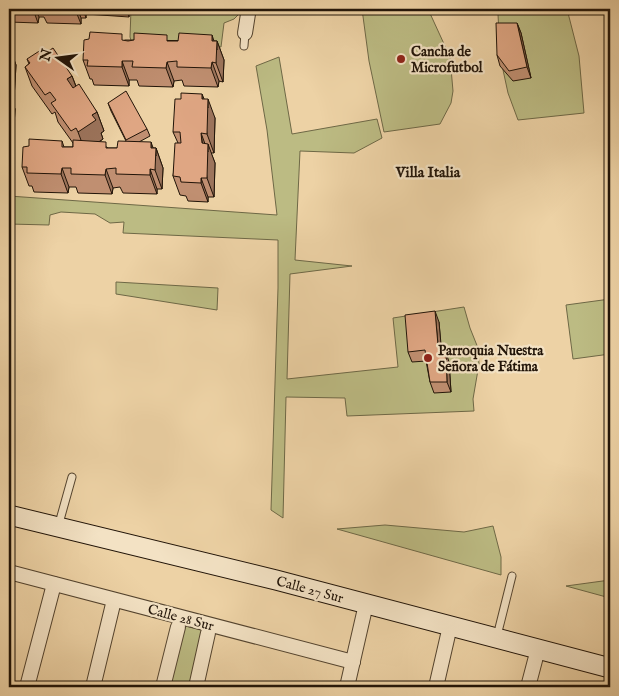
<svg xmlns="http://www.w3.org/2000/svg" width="619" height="696" font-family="'IM FELL English',serif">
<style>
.green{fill:#bcbb83;stroke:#6e6846}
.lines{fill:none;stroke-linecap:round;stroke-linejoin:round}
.lane-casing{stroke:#54442f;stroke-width:9}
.street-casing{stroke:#54442f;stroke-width:16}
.secondary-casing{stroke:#211408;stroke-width:21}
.lane{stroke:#f3e2c4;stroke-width:7}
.street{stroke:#f3e2c4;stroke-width:14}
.secondary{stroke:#f3e2c4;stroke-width:19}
.wall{fill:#c08f71;stroke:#211408}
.shaded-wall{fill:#9c745c;stroke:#211408}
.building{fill:#dfa683;stroke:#211408}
.poi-dot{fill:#8f2418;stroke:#f3e2c4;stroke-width:2}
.labels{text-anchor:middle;stroke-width:4.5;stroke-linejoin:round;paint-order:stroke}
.poi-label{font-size:14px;font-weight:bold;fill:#211408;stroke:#f3e2c4;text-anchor:start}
.street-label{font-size:14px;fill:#211408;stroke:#f3e2c4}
.neighbourhood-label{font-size:15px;font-weight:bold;fill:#211408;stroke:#f3e2c4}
</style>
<rect width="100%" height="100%" fill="#edd2a5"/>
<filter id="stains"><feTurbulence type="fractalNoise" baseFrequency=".004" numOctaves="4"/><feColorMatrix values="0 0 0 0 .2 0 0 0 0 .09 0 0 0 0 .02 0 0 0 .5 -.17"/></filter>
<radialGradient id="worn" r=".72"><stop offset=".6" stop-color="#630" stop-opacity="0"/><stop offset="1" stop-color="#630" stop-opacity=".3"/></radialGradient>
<g class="green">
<polygon points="131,9 237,9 238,15 234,19 224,23 221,47 132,44 130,37"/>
<polygon points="362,9 428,9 450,57 453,91 451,103 440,124 384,132 369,61"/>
<polygon points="528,9 567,9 579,56 584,113 518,120 508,93 500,56 498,14"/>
<polygon points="279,57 292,134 377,119 382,138 354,153 300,151 295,260 352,266 290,274 287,379 398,367 393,318 464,307 470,328 478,348 479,364 473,399 474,411 347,416 345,398 286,397 283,518 271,510 278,288 278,240 123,233 124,222 110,223 95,214 61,212 50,215 49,225 9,224 9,196 277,215 267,130 256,66"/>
<polygon points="116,282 218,288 217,310 116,294"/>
<polygon points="610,299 610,354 573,359 566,305"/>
<polygon points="385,525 464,532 493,526 501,557 501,575 337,529"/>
<polygon points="610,580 610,598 566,586"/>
<polygon points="182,625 206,631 192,687 168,687"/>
</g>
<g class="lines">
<defs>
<g id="lane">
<polyline points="244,46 245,33"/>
<polyline points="58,527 72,477"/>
<polyline points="497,636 512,576"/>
</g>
<g id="street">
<polyline points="245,33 248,14 248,9"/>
<polyline points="9,572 353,662"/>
<polyline points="27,687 54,584"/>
<polyline points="93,687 114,600"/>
<polyline points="163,687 178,627"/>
<polyline points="196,687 208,633"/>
<polyline points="347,687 366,604"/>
<polyline points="436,687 450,626"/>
<polyline points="528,687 538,649"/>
</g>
<polyline id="secondary" points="9,515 276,580 610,668"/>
</defs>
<use href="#lane" class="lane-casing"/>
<use href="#street" class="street-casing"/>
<use href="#secondary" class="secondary-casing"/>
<use href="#lane" class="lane"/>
<use href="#street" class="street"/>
<use href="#secondary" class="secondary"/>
</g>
<g class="wall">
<polygon points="9,9 129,9 129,17 86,14 86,18 81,18 81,24 47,23 44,17 39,17 38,23 9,22"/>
<polygon points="517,23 521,33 531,78 513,81 500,66 497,55"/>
<polygon points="125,40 217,41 224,60 223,82 219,81 218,87 184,86 182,80 174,81 173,87 139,86 137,80 129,80 129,86 94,85 92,79 90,79 83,60"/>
<polygon points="9,46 16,65 14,99 11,99 15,109 13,144 11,143 14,154 13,188 9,188"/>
<polygon points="27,59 72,76 76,86 97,112 104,131 101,133 103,139 99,142 108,148 117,148 126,141 111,111 108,103 147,129 150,136 139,142 153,148 156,148 163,168 162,189 157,189 157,194 123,193 120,187 113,188 112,194 78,193 76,187 69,187 68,193 34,192 32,186 29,186 22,167 62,141 64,147 73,147 73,143 58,122 55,112 52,114 32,86 25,67 29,64"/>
<polygon points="204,99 215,118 214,153 211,153 215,163 214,197 208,197 208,202 188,201 186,196 180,195 173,176 178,143 173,132"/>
<polygon points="439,322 441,348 449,362 451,392 434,393 430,382 426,361 412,362 408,352"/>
</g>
<g class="shaded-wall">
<polygon points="33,9 36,9 39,17 38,23"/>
<polygon points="75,9 78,9 81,18 81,24"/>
<polygon points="83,9 85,9 86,14 86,18"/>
<polygon points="126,9 129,9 129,17"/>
<polygon points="517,23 521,33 531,78 527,67"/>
<polygon points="212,35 217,50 217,41 224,60 223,82 216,63 212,41"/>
<polygon points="9,46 16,65 14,99 9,84"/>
<polygon points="122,61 129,80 129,86 122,67"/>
<polygon points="167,62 174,81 173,87 166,68"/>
<polygon points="212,62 219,81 218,87 211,68"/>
<polygon points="72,76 79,95 74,98 67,79"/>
<polygon points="9,93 15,109 13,144 9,131"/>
<polygon points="202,94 208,108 208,99 215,118 214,153 207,134 202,99"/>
<polygon points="97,112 104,131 101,133 103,139 85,151 78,132 92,115"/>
<polygon points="201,133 208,152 208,144 215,163 214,197 207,178"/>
<polygon points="9,139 14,154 13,188 9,177"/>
<polygon points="151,142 156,156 156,148 163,168 162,189 155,170 151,148"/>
<polygon points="62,168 69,187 68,193 61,174"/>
<polygon points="106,169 113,188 112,194 105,175"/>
<polygon points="150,169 157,189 157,194 150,175"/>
<polygon points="201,178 208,197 208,202 201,183"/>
<polygon points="435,311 439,322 442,355 438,345"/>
<polygon points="446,352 449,362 451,392 447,382"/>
</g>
<g class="building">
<polygon points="496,23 517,23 527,67 509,71 497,55"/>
<polygon points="90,32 122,34 122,40 128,41 134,40 134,33 167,35 167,41 178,41 179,33 212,35 212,41 217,41 216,63 212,62 211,68 177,67 177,61 167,62 166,68 132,67 133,61 122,61 122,67 87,66 88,60 83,60 84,40 89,39"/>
<polygon points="44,48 47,52 53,48 72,76 67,79 73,88 79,84 97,112 92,115 96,120 78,132 76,128 71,131 51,103 56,100 50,92 45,95 25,67 30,63 27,59"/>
<polygon points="126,91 147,129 126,140 108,103"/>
<polygon points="181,93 202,94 202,99 208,99 207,134 201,133 202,143 208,144 207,178 201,178 201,183 181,182 180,177 173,176 175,143 181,143 180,132 173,132 175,99 181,99"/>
<polygon points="29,139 62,141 62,147 73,147 73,140 106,142 106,148 117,148 118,141 151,142 151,148 156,148 155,170 150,169 150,175 116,174 116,168 106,169 105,175 71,174 71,168 62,168 61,174 27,173 27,167 22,167 23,147 29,146"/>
<polygon points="435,311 438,345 446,352 447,382 430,382 425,350 408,352 405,315"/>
</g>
<g class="poi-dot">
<circle cx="401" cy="59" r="5"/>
<circle cx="428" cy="358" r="5"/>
</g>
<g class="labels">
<g class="poi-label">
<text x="411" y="56">Cancha de<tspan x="411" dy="16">Microfutbol</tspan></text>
<text x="438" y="355">Parroquia Nuestra<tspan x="438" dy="16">Señora de Fátima</tspan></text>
</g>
<g class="street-label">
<text transform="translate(310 589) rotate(15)" y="5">Calle 27 Sur</text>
<text transform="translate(181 617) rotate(15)" y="5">Calle 28 Sur</text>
</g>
<g class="neighbourhood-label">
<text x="428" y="177">Villa Italia</text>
</g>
</g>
<rect width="619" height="696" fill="none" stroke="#edd2a5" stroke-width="30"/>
<rect x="10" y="10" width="599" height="676" fill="none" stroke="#211408" stroke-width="2.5"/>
<rect x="15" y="15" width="589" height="666" fill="none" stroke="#211408"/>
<g transform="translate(58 58) rotate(284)" stroke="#f3e2c4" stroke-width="4" paint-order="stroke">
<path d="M0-4L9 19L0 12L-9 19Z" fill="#211408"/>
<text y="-8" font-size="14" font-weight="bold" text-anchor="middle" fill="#211408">N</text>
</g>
<rect width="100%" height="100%" filter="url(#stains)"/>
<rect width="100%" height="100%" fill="url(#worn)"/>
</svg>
